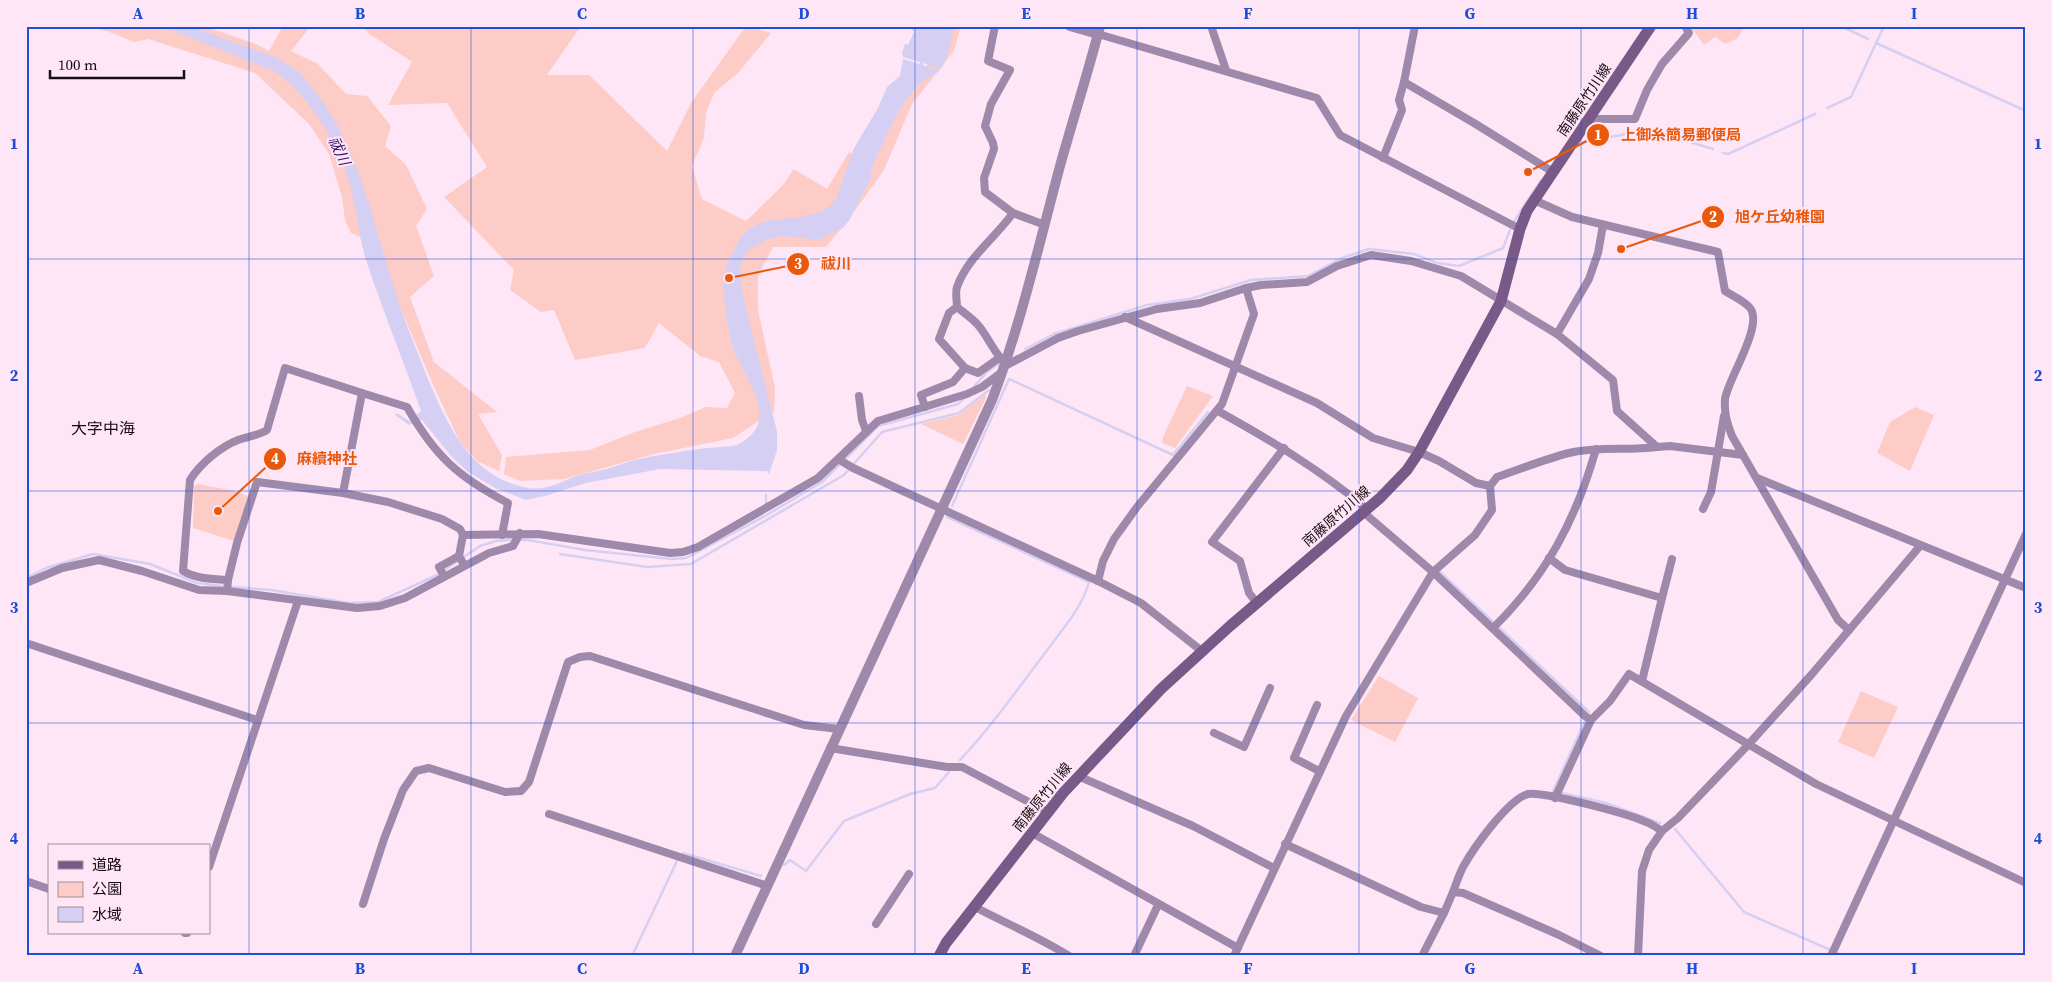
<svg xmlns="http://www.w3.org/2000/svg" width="2052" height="982" font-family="'Source Serif 4','Noto Sans JP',serif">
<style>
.green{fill:#fdccc7}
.water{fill:#d5d0f3}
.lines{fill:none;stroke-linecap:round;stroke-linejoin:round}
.stream{stroke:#d5d0f3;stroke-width:2.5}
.minor{stroke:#9f89aa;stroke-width:8}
.tertiary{stroke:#9f89aa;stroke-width:10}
.secondary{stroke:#795988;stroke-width:11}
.grid{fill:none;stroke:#1d4ed8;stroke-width:1;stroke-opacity:0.55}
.labels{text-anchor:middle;stroke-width:4;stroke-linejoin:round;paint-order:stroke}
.street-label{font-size:14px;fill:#160c13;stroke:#ffe6f6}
.water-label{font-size:15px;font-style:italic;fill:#330f70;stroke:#ffe6f6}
.quarter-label{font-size:16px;fill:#160c13;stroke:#ffe6f6}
.leader{fill:none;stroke:#e8590c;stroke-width:2}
.callout-dot{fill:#e8590c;stroke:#ffe6f6;stroke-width:2}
.mark-label{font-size:15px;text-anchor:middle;font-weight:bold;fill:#fff}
.callout-label{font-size:15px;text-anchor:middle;font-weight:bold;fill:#e8590c;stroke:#ffe6f6;stroke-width:4;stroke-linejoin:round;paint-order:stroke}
.neatline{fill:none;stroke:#1d4ed8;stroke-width:2}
.grid-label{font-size:16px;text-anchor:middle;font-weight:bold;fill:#1d4ed8}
</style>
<rect width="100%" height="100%" fill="#ffe6f6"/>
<g class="green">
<polygon points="90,26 204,26 258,45 269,51 283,26 311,26 291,51 318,64 346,94 367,96 391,126 385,146 406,165 427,209 416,226 434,276 410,297 434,362 497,412 478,414 502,455 499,471 477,461 460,442 434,387 373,243 351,233 345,220 342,197 329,154 309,124 255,73 148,39 134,42 112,33"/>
<polygon points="363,26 581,26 547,75 589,75 667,151 691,103 746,26 771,33 738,73 714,93 706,113 704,138 692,166 702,199 746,221 782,186 794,169 827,189 849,152 872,163 917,73 943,52 941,26 961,26 954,51 912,104 884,170 846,223 826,247 773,247 758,276 758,310 775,388 774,411 733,438 654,454 564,479 520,481 504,474 506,457 590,450 635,432 680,418 706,407 727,408 735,393 719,362 700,356 659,323 645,348 575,360 554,310 541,312 510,290 514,270 444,197 487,167 447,103 388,105 412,62 368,33"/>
<polygon points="1690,26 1744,26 1738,38 1725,44 1715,37 1704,45"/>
<polygon points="1187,386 1213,396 1175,448 1162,443 1163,437"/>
<polygon points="984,395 987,396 963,444 921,424 959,415"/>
<polygon points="1915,407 1934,415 1910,471 1877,453 1890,422"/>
<polygon points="198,484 235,491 249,497 234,541 193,528 194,486"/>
<polygon points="1379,676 1418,698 1395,742 1351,720"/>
<polygon points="1861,691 1898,707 1874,758 1838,742"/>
</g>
<path class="water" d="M161,26C169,26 177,25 185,26C200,28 216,36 230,41C253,49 282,57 300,73C307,80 313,89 319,96C358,150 372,216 391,278C401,312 415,346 428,379C448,426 471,478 528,488C546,491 563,481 579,475C585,473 591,473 597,471C608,469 619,465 631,461C656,455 682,451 707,448C716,447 728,447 737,445C742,443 752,435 755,430C771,408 740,369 733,347C728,333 722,292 724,276C725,268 730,257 735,249C737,244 740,237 744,234C767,208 814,229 836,199L854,148L878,108L887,87L900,76L903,59L920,64V62L903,57L902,53L905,44L908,45L914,32L911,29L913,26H954L946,60L941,69L923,63V65L940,71C935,74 928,77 923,81C898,102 885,141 871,169V177L850,219L843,228L818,240L782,236L769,239L748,250L743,258L740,270L743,297L777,431V450L769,474L767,471L660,469L586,483L545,496L526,500L495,488L468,472L451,456L422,420L409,425L395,415L397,413L409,421L421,411C403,360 382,309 365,257C357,229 356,200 346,172C333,136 306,92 274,71Z"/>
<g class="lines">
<g class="stream">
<polyline points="1841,26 1868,39"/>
<polyline points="1876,43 2026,111"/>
<polyline points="1827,108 1851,97 1884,26"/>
<polyline points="1584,142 1626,134 1645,128 1713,149"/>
<polyline points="1723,153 1728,154 1815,114"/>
<polyline points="1513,223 1541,180"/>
<polyline points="1025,349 1054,334 1147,305 1190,299 1251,280 1308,276 1342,258 1369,249 1414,254 1437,263 1459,266 1503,248 1510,230"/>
<polyline points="973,388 987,372 999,363"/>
<polyline points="766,503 766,495"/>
<polyline points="952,506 1009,379 1173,455 1208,412"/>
<path d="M947,517L1089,582C1082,608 1061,631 1045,653C1017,690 991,727 960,760"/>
<polyline points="560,554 647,567 691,564 844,475 882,432 959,413 989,390"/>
<polyline points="1440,572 1589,712 1553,791 1606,803 1660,823"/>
<polyline points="26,578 46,568 93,554 150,564 197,583 222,586"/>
<polyline points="231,587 271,590 349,603 378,602 437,575 480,546 496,541 511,540 528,540 585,550 671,559 686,558 765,516 822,482 878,426 958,404 967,396"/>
<polyline points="1675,829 1744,912 1844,956"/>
<polyline points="683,853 761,876"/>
<polyline points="784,865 790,860 806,871 844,821 910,794 935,788 949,772"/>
<polyline points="632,956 677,861"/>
</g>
<g class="minor">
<polyline points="995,26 988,61 1010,70 991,104 985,126 993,143 994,149 984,178 985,192 1013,213 1045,225"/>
<polyline points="1211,26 1226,70"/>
<polyline points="1415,26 1404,82 1474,123 1553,172"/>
<polyline points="1098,34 1317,98 1340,135 1520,229"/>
<polyline points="1589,119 1635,119 1647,90 1662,64 1689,33 1685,26"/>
<polyline points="1383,158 1402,110 1399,100 1404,82"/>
<path d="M1534,200L1572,217L1718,252L1725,291C1733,296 1745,301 1750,308C1764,325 1728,379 1725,399C1724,413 1727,423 1732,436L1838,620L1849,630"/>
<polyline points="957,307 949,313 939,339 965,368 978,373 999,358"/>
<path d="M1125,317L1317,403L1373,438L1419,452L1439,461L1476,483L1490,486L1497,477C1521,469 1545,459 1569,453C1598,446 1628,451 1657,447"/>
<polyline points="1557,334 1589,279 1598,253 1603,225"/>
<path d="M1006,363C996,357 988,336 978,325C972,318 964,313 957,307C957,301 955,293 957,287C967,258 996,237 1013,213"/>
<polyline points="1005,366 1058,338 1078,331 1157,309 1200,303 1246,288 1261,285 1307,282 1337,266 1371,255 1411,261 1461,276 1557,334 1613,380 1617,411 1657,447 1670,446 1743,455"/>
<path d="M362,393L407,407C435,456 458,477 508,503L502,535"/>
<polyline points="859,396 862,420 866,431"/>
<polyline points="925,407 921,395 953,382 965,368"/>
<path d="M1218,411C1272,441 1319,469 1367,509"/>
<polyline points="838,459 853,468 1098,581 1141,603 1203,652"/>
<polyline points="1757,478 2026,588"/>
<polyline points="1703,509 1711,492 1724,416"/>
<polyline points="1363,512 1433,572 1585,716 1591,720"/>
<polyline points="463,535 538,534 670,553 683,552 698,547 818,478 878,421 967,394 982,387 1002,372"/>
<polyline points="1549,558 1565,570 1662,598 1642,681"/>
<polyline points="444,576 439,567 459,556"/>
<polyline points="228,580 237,543 257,482 343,493 388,502 442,519 460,529 463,535 459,556 464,565"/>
<polyline points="1098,581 1103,561 1114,539 1137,507 1222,404 1254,314 1246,288"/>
<polyline points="26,583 62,568 99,560 142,571 199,590 227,591 357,608 380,606 405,598 489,553 513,546 520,533"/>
<path d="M227,591L228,580C212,579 197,579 183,571L190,480C200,464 220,447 238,440C248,436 258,436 267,430L285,368L362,393L343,493"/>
<polyline points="1662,598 1672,559"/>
<polyline points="1257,603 1249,593 1240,561 1212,542 1284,448"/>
<path d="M1493,628C1546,576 1576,520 1596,449"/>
<polyline points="26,643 257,720"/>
<polyline points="1317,705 1294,758 1319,771"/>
<polyline points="1214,733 1244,747 1270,688"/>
<polyline points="830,748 947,767 962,767 1048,812"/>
<polyline points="1078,776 1193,826 1274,868"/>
<polyline points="1555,798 1591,720 1610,701 1629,674 1816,784 2026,883"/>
<polyline points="549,814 768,886"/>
<polyline points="1032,833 1238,948"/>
<polyline points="1285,844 1421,907 1444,913 1453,892 1463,893 1557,934 1601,956"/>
<polyline points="209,867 298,601"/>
<polyline points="26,881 49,889"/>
<path d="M1453,892C1456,884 1459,875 1463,867C1473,849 1508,799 1528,794C1543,791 1629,814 1646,822C1652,824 1657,828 1662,831"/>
<polyline points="363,904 384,839 403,790 416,771 429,768 505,792 521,791 529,782 568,662 580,657 590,656 804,725 839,729"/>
<path d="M975,907C1007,924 1039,937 1069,956"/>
<polyline points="876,924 909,874"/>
<polyline points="185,933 187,933"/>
<polyline points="1134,956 1158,905"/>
<polyline points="1234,956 1346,716 1433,572 1475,535 1492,510 1490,486"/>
<polyline points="1422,956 1444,913"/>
<polyline points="1638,956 1642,871 1649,850 1662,831 1678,818 1748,745 1812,674 1920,546"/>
<polyline points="1831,956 2026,534"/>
</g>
<g class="tertiary">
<polyline points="1070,26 1098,34"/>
<path d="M735,956L992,400C1021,324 1039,244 1060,166C1073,119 1088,73 1100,26"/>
</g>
<polyline class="secondary" points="939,956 946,943 1063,793 1161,689 1230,626 1380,498 1407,470 1419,452 1501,301 1520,229 1527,211 1651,26"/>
</g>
<path class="grid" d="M249,26V956M471,26V956M693,26V956M915,26V956M1137,26V956M1359,26V956M1581,26V956M1803,26V956M26,259H2026M26,491H2026M26,723H2026"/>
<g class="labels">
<g class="street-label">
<text transform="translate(1584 100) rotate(-56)" y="5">南藤原竹川線</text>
<text transform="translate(1336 516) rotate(-41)" y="5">南藤原竹川線</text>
<text transform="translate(1042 797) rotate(-51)" y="5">南藤原竹川線</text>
</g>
<g class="water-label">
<text transform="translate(339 151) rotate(65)" y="5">祓川</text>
</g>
<g class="quarter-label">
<text x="103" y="434">大字中海</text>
</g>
</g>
<path class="leader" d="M1528 172L1598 135M1621 249L1713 217M729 278L798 264M218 511L275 459"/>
<g class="callout-dot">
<circle cx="1528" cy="172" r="5"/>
<circle cx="1621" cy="249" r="5"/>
<circle cx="729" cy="278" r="5"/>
<circle cx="218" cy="511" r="5"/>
<circle cx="1598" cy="135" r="12"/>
<circle cx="1713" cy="217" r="12"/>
<circle cx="798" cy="264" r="12"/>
<circle cx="275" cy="459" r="12"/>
</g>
<g class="mark-label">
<text x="1598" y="140">1</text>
<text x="1713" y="222">2</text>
<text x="798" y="269">3</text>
<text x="275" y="464">4</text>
</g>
<g class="callout-label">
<text x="1681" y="140">上御糸簡易郵便局</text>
<text x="1780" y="222">旭ケ丘幼稚園</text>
<text x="836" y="269">祓川</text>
<text x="327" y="464">麻續神社</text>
</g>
<rect width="2052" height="982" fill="none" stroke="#ffe6f6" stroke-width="55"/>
<rect x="48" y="844" width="162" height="90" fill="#ffe6f6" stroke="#a28f9b"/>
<rect x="58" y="861" width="25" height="8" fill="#795988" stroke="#a28f9b"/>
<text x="92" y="870" font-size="15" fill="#160c13">道路</text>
<rect x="58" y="882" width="25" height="15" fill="#fdccc7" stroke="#a28f9b"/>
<text x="92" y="894" font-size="15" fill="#160c13">公園</text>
<rect x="58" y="907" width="25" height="15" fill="#d5d0f3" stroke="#a28f9b"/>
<text x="92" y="920" font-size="15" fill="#160c13">水域</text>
<path d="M50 70v8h134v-8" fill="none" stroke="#160c13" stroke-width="2.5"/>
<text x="58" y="70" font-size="15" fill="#160c13" stroke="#ffe6f6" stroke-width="4" paint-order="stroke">100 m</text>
<rect x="28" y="28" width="1996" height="926" class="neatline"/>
<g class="grid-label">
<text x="138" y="19">A</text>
<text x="360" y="19">B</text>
<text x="582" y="19">C</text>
<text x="804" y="19">D</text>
<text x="1026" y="19">E</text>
<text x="1248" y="19">F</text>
<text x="1470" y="19">G</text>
<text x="1692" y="19">H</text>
<text x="1914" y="19">I</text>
<text x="14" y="149">1</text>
<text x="2038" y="149">1</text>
<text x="14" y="381">2</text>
<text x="2038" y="381">2</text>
<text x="14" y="613">3</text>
<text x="2038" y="613">3</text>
<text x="14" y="844">4</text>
<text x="2038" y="844">4</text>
<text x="138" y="974">A</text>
<text x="360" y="974">B</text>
<text x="582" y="974">C</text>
<text x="804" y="974">D</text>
<text x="1026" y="974">E</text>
<text x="1248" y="974">F</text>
<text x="1470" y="974">G</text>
<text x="1692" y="974">H</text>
<text x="1914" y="974">I</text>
</g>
</svg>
